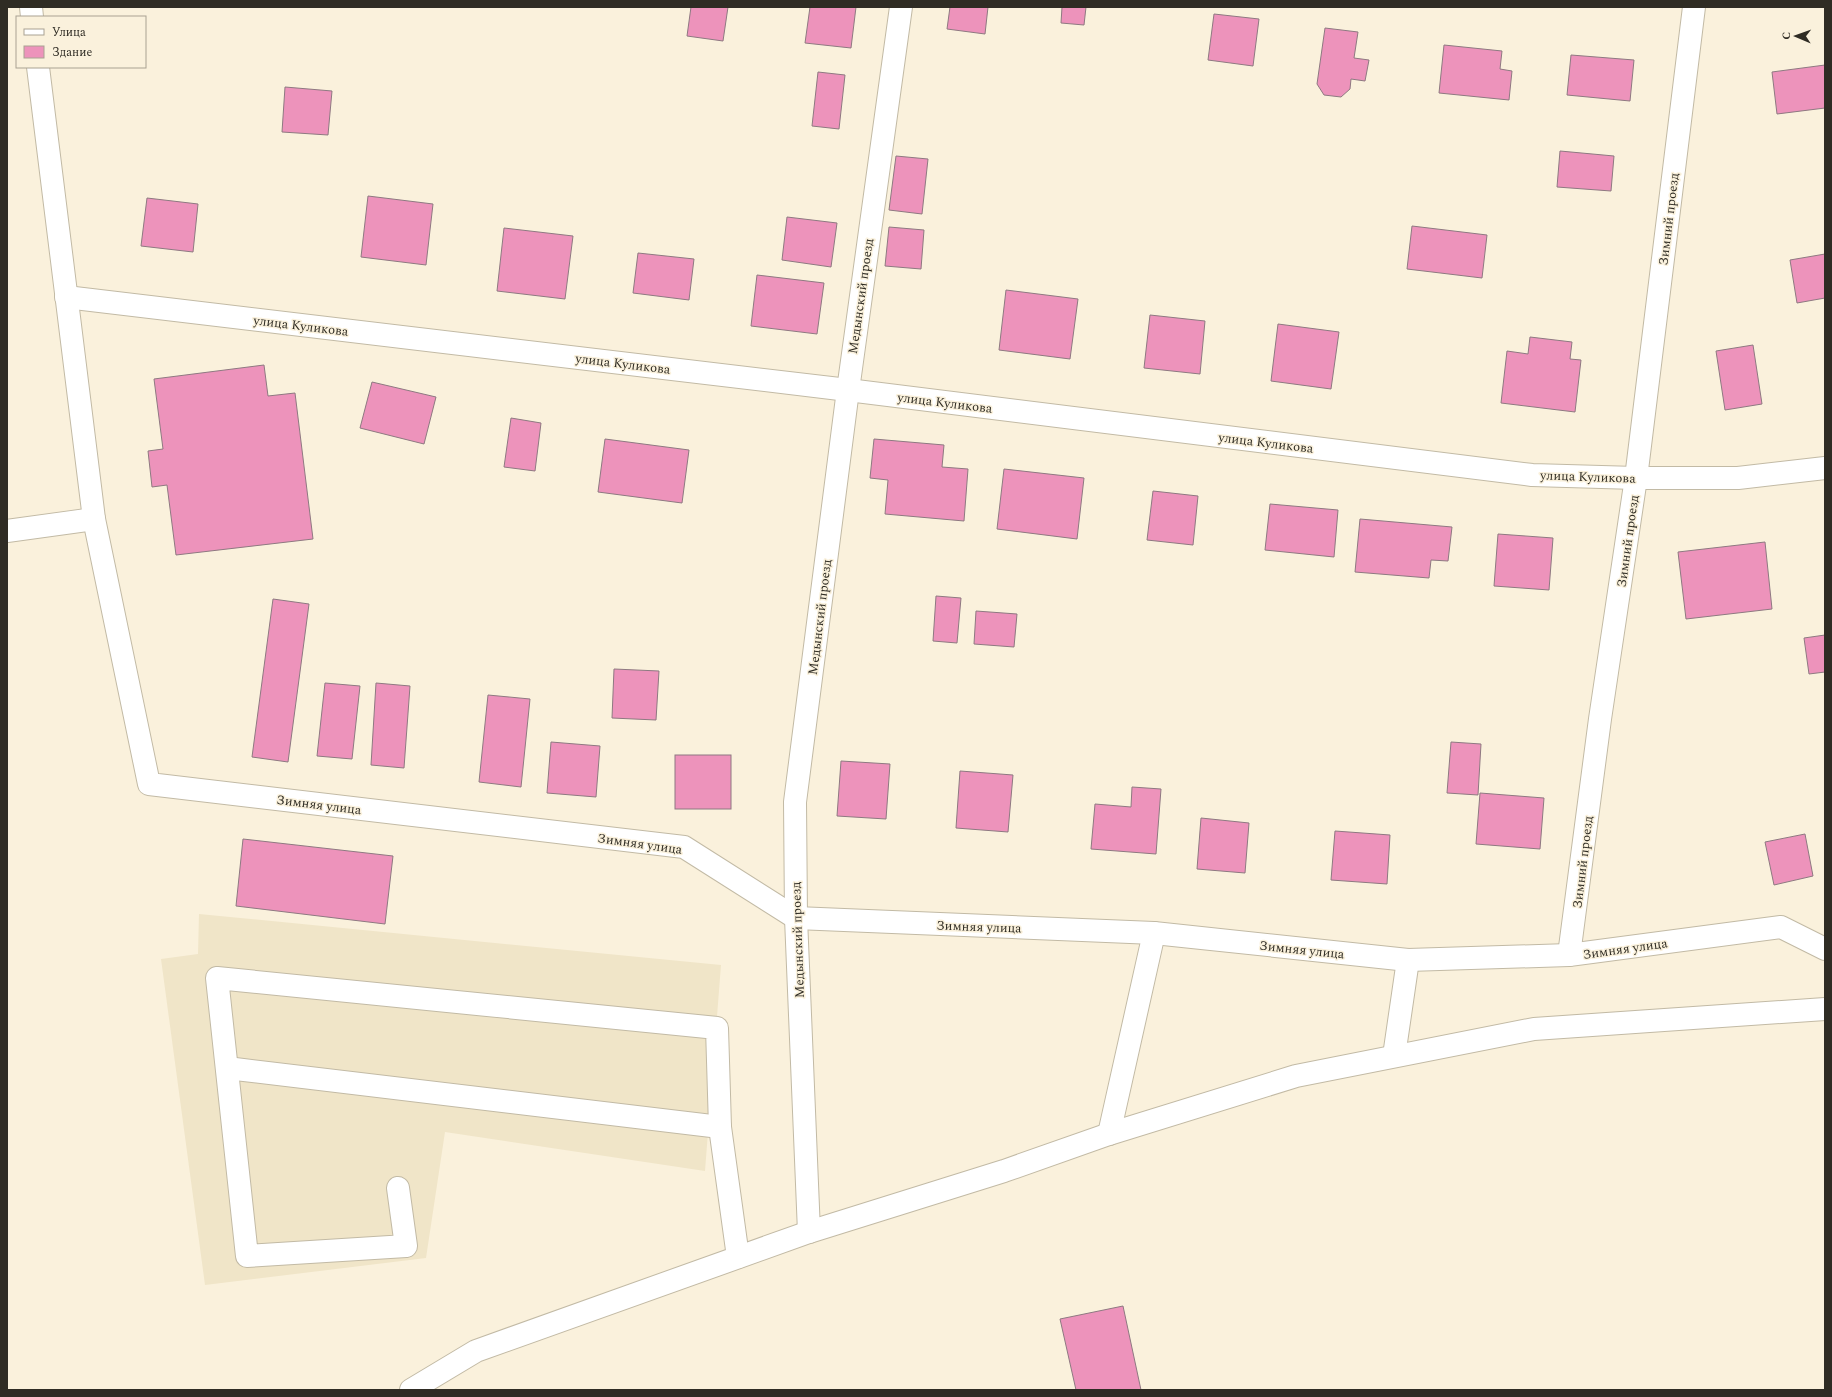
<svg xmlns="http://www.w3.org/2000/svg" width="1832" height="1397" font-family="Spectral,serif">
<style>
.built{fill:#f0e5c8}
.building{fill:#ed93bb;stroke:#8e7981}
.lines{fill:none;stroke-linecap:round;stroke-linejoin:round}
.minor-casing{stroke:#c2baa5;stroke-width:24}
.minor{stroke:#fff;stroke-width:22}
.labels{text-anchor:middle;stroke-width:3;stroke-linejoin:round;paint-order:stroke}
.street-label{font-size:13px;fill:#2f2c24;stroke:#faf1dc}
</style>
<rect width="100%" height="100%" fill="#faf1dc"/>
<polygon class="built" points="199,914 721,965 705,1171 445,1132 426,1258 205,1285 161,959 198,954"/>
<g class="building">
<polygon points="691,7 728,7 723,41 687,36"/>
<polygon points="810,7 856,7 851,48 805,43"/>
<polygon points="950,7 988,7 985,34 947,29"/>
<polygon points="1062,7 1086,7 1084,25 1061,23"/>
<polygon points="1214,14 1259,19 1253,66 1208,60"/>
<polygon points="1325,28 1358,32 1354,58 1369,60 1365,81 1351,79 1350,89 1341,97 1324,95 1317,84"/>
<polygon points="1444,45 1502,51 1500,69 1512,71 1509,100 1439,93"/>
<polygon points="1571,55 1634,60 1630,101 1567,95"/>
<polygon points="1825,65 1825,108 1777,114 1772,72"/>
<polygon points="818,72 845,75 839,129 812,126"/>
<polygon points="285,87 332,91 328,135 282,132"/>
<polygon points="1560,151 1614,156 1611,191 1557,187"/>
<polygon points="896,156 928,159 922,214 889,210"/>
<polygon points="368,196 433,204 426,265 361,257"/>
<polygon points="147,198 198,204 193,252 141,246"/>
<polygon points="787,217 837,223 831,267 782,260"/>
<polygon points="1412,226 1487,235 1482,278 1407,269"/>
<polygon points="889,227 924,230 921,269 885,266"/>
<polygon points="504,228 573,236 565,299 497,291"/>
<polygon points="638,253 694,259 689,300 633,293"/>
<polygon points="1825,254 1825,298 1797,303 1790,260"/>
<polygon points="757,275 824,283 817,334 751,326"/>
<polygon points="1006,290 1078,299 1070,359 999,350"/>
<polygon points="1150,315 1205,321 1200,374 1144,368"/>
<polygon points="1278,324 1339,332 1331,389 1271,381"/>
<polygon points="1530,337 1572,342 1570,359 1581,360 1575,412 1501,403 1507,351 1528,354"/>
<polygon points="1753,345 1762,404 1725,410 1716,351"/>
<polygon points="264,365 268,396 295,393 313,539 176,555 167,485 152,487 148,451 163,449 154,379"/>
<polygon points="372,382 436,397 424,444 360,428"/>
<polygon points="511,418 541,423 535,471 504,467"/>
<polygon points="605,439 689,450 682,503 598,492"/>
<polygon points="874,439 944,445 942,467 968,469 964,521 885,514 888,480 870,478"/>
<polygon points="1004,469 1084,478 1077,539 997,529"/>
<polygon points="1153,491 1198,496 1193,545 1147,540"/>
<polygon points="1270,504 1338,510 1334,557 1265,550"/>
<polygon points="1360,519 1452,527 1448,561 1431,560 1429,578 1355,572"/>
<polygon points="1498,534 1553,538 1549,590 1494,586"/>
<polygon points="1765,542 1772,609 1686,619 1678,552"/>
<polygon points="936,596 961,598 957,643 933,641"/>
<polygon points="273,599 309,604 288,762 252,757"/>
<polygon points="976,611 1017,614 1014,647 974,644"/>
<polygon points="1825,635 1825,672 1809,674 1804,638"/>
<polygon points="614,669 659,671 656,720 612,718"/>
<polygon points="325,683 360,686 352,759 317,756"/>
<polygon points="376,683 410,686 404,768 371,765"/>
<polygon points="488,695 530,699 521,787 479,782"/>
<polygon points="551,742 600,746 596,797 547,793"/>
<polygon points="1451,742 1481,744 1478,795 1447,793"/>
<rect x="675" y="755" width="56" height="54"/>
<polygon points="841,761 890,764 886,819 837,816"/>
<polygon points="960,771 1013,775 1008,832 956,828"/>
<polygon points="1132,787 1161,789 1156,854 1091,849 1095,804 1131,807"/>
<polygon points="1480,793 1544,798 1540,849 1476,844"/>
<polygon points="1201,818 1249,823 1245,873 1197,869"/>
<polygon points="1335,831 1390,835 1387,884 1331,880"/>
<polygon points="1805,834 1813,876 1774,885 1765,842"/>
<polygon points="243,839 393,856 385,924 236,906"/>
<polygon points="1123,1306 1141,1390 1076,1390 1060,1319"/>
</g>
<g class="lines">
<defs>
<g id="minor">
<polyline points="31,7 32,17"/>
<polyline points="38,67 94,519 149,784 684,847 796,918 1154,933 1408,960 1569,955 1781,927 1825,949"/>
<polyline points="66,297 848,390 1532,475 1636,478 1738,478 1825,468"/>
<polyline points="7,531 94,519"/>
<polyline points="1569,955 1600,719 1636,478 1694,7"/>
<polyline points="1394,1056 1408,960"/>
<polyline points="227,1068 720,1127"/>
<polyline points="1109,1134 1154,933"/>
<polyline points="398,1188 406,1246 247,1256 217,978 717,1028 720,1127 738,1257"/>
<polyline points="809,1232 796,918 795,802 848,390 901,7"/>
<polyline points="411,1390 476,1351 809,1232 1004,1171 1109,1134 1296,1076 1534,1029 1825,1009"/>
</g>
</defs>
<use href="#minor" class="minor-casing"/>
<use href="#minor" class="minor"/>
</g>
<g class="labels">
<g class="street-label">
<text transform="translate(1668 219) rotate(-83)" y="5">Зимний проезд</text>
<text transform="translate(860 296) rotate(-82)" y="5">Медынский проезд</text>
<text transform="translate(301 325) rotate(7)" y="5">улица Куликова</text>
<text transform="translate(623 363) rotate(7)" y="5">улица Куликова</text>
<text transform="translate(945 402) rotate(7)" y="5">улица Куликова</text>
<text transform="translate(1266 442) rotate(7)" y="5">улица Куликова</text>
<text transform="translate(1588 476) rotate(2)" y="5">улица Куликова</text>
<text transform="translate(1627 541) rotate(-82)" y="5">Зимний проезд</text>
<text transform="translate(819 617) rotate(-83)" y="5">Медынский проезд</text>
<text transform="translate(319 804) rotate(7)" y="5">Зимняя улица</text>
<text transform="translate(640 843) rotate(8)" y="5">Зимняя улица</text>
<text transform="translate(1582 862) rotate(-83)" y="5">Зимний проезд</text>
<text transform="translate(979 926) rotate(2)" y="5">Зимняя улица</text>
<text transform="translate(797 940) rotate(-92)" y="5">Медынский проезд</text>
<text transform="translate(1625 948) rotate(-8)" y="5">Зимняя улица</text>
<text transform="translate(1302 949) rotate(6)" y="5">Зимняя улица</text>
</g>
</g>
<rect width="1832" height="1397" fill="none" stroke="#2f2c24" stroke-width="16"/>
<rect x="16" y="16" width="130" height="52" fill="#faf1dc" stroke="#a9a292"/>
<rect x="24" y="29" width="20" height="6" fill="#ffffff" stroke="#a9a292"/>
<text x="52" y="36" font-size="12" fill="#2f2c24">Улица</text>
<rect x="24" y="46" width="20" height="12" fill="#ed93bb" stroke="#a9a292"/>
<text x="52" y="56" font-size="12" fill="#2f2c24">Здание</text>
<g transform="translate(1796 36) rotate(272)" stroke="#faf1dc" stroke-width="3" paint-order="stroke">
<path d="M0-3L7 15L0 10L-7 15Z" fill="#2f2c24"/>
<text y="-6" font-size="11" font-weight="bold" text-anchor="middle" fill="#2f2c24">С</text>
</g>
</svg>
